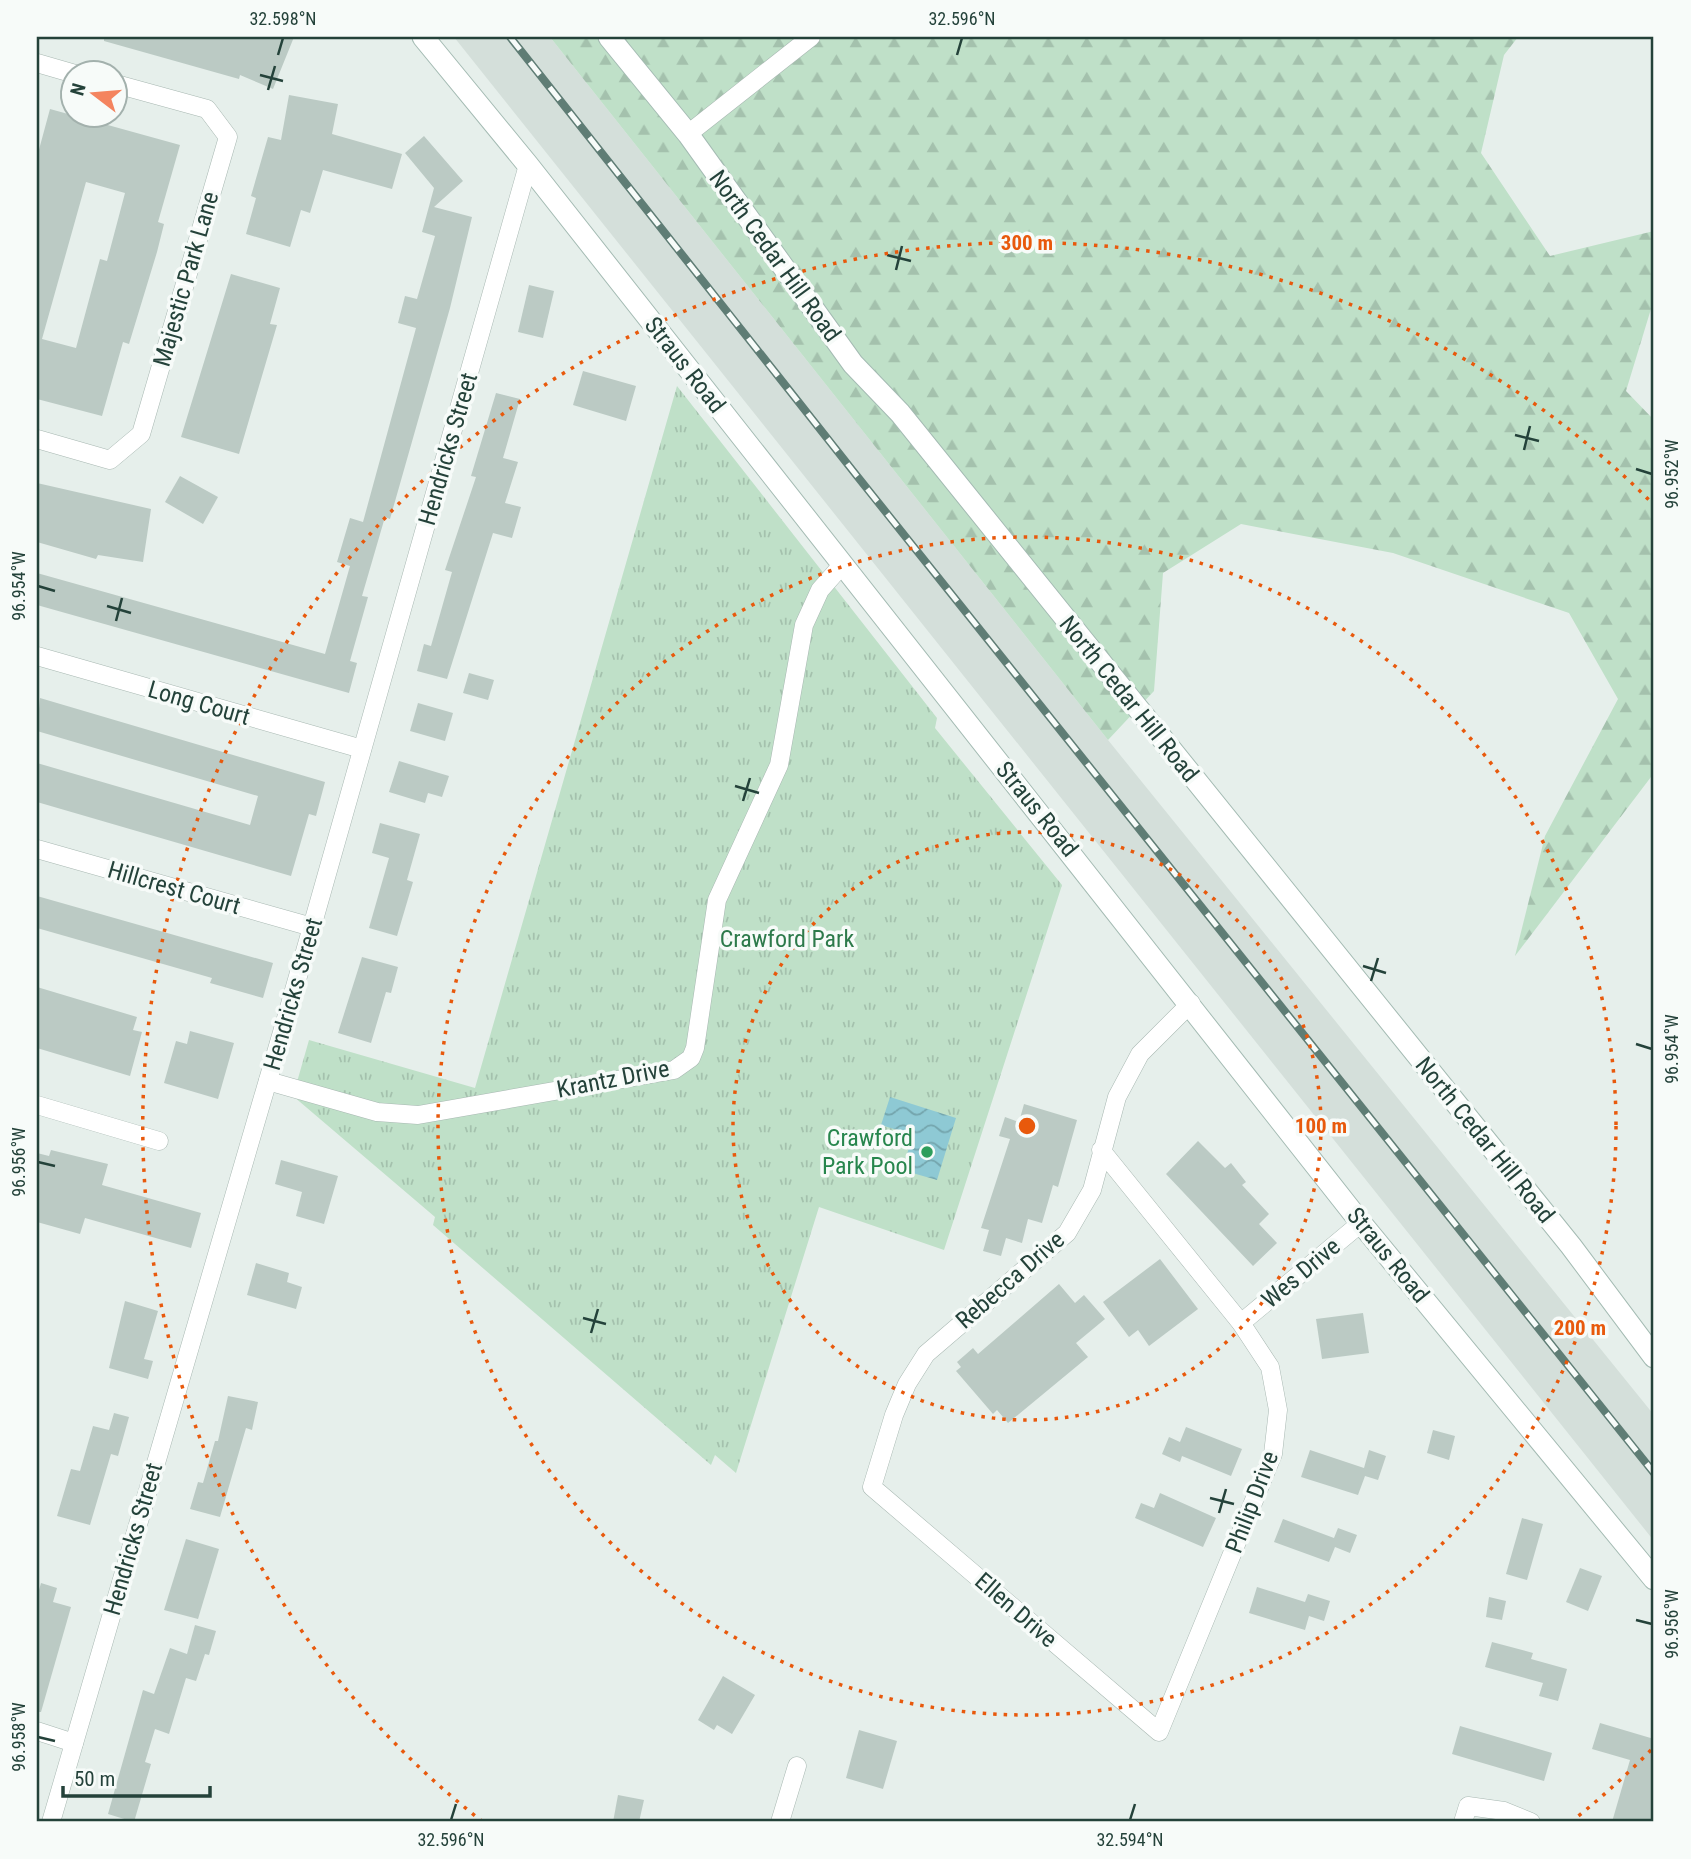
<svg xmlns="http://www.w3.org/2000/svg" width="1691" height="1859" font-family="'Roboto Condensed',sans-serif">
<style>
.built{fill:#d4dfda}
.forest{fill:url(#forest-firs)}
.park{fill:url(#park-tufts)}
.water{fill:url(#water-waves)}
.building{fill:#bbcac4;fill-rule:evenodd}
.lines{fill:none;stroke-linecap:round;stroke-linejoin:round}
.street-casing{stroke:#a8b8b2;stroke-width:19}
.secondary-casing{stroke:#a4bbb3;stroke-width:23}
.street{stroke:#fff;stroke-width:18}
.secondary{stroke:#fff;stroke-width:21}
.rail-casing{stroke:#5f7d75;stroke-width:8}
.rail{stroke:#f7fbf9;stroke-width:5;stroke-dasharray:16;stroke-linecap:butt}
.ticks{fill:none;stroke:#24423a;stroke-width:2.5}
.ring{fill:none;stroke:#e8590c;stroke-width:3.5;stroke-dasharray:3.5 7}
.leisure-dot{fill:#2e9e5b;stroke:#f7fbf9;stroke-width:2.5}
.labels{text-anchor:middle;stroke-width:7;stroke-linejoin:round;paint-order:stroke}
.street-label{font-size:24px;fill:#24423a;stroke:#f7fbf9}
.park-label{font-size:24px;fill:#2d7a4b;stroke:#f7fbf9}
.leisure-label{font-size:24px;fill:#27864d;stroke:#f7fbf9;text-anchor:end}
.centre{fill:#e8590c;stroke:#f7fbf9;stroke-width:3.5}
.ring-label{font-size:21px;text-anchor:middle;font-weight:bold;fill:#e8590c;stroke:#f7fbf9;stroke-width:7;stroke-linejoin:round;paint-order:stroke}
.neatline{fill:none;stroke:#24423a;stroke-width:2.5}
.ticks-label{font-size:18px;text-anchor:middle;fill:#24423a}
</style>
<defs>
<pattern id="forest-firs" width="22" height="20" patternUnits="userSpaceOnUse" patternTransform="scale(1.75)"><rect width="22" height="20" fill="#bfe0c8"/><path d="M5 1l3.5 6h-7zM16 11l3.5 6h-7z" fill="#a4c1ad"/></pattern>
<pattern id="park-tufts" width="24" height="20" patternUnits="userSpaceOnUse" patternTransform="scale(1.75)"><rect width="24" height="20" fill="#bfe0c8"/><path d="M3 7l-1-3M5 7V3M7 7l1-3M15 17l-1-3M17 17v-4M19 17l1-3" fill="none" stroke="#a4c1ad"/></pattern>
<pattern id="water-waves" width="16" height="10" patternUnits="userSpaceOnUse" patternTransform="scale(1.75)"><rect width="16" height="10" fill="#8ec9d4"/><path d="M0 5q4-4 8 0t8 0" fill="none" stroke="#74a5ad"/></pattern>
</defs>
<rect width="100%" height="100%" fill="#e6efeb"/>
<polygon class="built" points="454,37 550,37 1108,740 1654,1415 1654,1541"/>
<polygon class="forest" points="550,37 1518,37 1504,55 1481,153 1550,256 1654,231 1654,299 1626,391 1654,420 1654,773 1515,956 1545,836 1618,699 1569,613 1393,553 1241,524 1163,573 1154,691 1108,740"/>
<polygon class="park" points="677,386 937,718 935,728 1062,885 944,1250 819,1207 736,1473 715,1455 711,1465 433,1225 435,1217 293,1096 309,1040 475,1088"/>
<polygon class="water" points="890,1097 956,1118 937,1180 902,1170 913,1135 881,1125"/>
<g class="building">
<polygon points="104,37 294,37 273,89 240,75 239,79 104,41"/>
<polygon points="289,95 338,104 332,134 402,154 392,189 323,170 310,213 301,210 290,247 246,234 256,198 251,196 268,137 281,140"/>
<path d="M50,109L180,145L158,222L164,224L157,252L129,344L123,342L102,416L37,399V157ZM86,182L125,193L107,261L100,259L76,348L42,339Z"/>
<polygon points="424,136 463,181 434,207 472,217 450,308 390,519 385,517 362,596 368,597 350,661 357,663 349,693 37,605 37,573 325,654 350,566 337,562 350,518 363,522 416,328 398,323 405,296 417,299 435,236 422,232 434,188 405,153"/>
<polygon points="231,274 280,288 270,324 277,325 239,454 181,437"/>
<polygon points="529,285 554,291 543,338 518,332"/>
<polygon points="583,371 636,386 626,421 573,405"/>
<polygon points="496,393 520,399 503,458 518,462 505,503 521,507 512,538 493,533 447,679 417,671 424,644 431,646 452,572 445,570 476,477 471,476"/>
<polygon points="180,476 218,497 203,524 165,502"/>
<polygon points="37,483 151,509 143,562 98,555 96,559 37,542"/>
<polygon points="469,673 494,680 488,700 463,693"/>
<polygon points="40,698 325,782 316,816 309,814 291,876 37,802 37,763 250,825 258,796 37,731"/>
<polygon points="418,703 453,713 445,741 410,731"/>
<polygon points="399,761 449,776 442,797 428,793 425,803 389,792"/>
<polygon points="380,823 420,834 407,880 413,882 397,936 369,928 389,858 372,853"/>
<polygon points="37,896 273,963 263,998 210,983 212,978 37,928"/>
<polygon points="362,957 398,967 391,993 386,992 371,1043 338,1033"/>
<polygon points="37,987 137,1017 133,1030 142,1032 130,1076 37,1048"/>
<polygon points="190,1031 234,1043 218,1099 164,1083 176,1041 187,1044"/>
<polygon points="1024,1104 1077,1120 1058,1187 1053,1185 1042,1223 1028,1219 1022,1243 1006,1238 1001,1256 983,1251 989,1230 981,1228 1010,1139 999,1136 1005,1117 1019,1122"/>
<polygon points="1198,1141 1225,1168 1231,1163 1246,1182 1242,1185 1269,1214 1259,1224 1277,1243 1253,1266 1166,1174"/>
<polygon points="51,1150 108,1164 102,1185 201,1213 191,1248 85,1218 80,1234 37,1222 37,1153 49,1156"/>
<polygon points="281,1160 338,1176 324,1224 296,1216 302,1192 275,1184"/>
<polygon points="1160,1259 1198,1309 1149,1346 1138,1330 1129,1337 1103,1302"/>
<polygon points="256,1263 289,1273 287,1282 302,1287 296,1309 247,1295"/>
<polygon points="1059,1284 1075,1303 1084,1295 1105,1319 1076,1343 1088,1357 1008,1423 997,1410 993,1414 956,1371 961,1367 957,1362 973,1348 978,1354"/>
<polygon points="125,1301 158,1311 144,1359 153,1361 148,1379 109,1368"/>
<polygon points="1363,1313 1369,1353 1322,1359 1316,1319"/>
<polygon points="228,1396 258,1402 252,1430 246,1428 220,1517 190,1509 198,1482 203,1483 215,1441 218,1441"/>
<polygon points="114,1413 129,1417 118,1456 111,1454 90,1525 57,1516 71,1469 80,1471 93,1426 109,1430"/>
<polygon points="1186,1427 1242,1449 1231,1476 1182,1456 1180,1462 1162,1454 1169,1437 1180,1442"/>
<polygon points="1433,1430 1455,1436 1449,1460 1427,1453"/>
<polygon points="1310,1450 1364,1468 1369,1450 1386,1456 1378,1480 1365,1476 1358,1495 1301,1477"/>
<polygon points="1160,1493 1216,1518 1203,1547 1135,1518 1141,1503 1154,1508"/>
<polygon points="1522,1518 1543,1524 1527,1580 1506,1574"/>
<polygon points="1283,1519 1334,1538 1338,1528 1357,1535 1350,1553 1335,1547 1329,1562 1274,1542"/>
<polygon points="186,1539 219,1549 198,1619 164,1610"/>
<polygon points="1580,1568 1602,1576 1588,1611 1566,1602"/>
<polygon points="41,1583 57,1588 53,1602 71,1607 41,1712 37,1712 37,1597"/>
<polygon points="1257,1587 1305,1602 1308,1594 1330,1601 1324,1621 1309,1616 1305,1630 1249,1613"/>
<polygon points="1489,1597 1506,1601 1502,1620 1486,1617"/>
<polygon points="195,1625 216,1631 209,1655 205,1654 196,1681 186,1678 169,1734 155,1729 145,1762 151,1764 134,1822 108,1814 143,1690 154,1694 170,1648 187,1654"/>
<polygon points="1492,1642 1533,1653 1531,1659 1567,1669 1558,1701 1539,1696 1543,1683 1485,1667"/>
<polygon points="723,1676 755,1695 732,1734 717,1725 714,1730 698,1720"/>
<polygon points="1600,1723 1654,1739 1654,1822 1612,1822 1630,1760 1592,1749"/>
<polygon points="1460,1726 1552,1753 1544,1781 1452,1754"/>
<polygon points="859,1730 897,1741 883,1789 846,1778"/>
<polygon points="618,1795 644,1800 639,1822 613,1822"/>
</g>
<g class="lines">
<defs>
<g id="street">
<polyline points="37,63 75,74"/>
<polyline points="688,134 811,37"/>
<polyline points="37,439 110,460 141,434 228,137 207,109 116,84"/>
<polyline points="37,656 362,749"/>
<polyline points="37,849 312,927"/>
<polyline points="268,1081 377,1112 418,1115 674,1070 691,1058 695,1048 717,900 779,765 804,625 820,590 842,565"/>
<polyline points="37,1105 159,1141"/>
<polyline points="1101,1150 1241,1323 1270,1367 1278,1410 1273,1454 1159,1732 872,1487 894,1415 907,1384 926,1354 1067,1233 1092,1190 1117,1097 1140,1054 1191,1003"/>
<polyline points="1241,1323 1361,1223"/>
<polyline points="37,1731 74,1743"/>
<polyline points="51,1822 285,1022 528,165"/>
<polyline points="780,1822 797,1766"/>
<polyline points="1463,1822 1468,1806 1504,1811 1531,1822"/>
</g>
<g id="secondary">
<polyline points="423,37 528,165 1361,1223 1654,1579"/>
<polyline points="609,37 688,134 853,364 900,413 1571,1246 1654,1357"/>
</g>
</defs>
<use href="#street" class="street-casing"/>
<use href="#secondary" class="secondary-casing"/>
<use href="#street" class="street"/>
<use href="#secondary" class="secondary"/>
<defs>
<polyline id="rail" points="510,37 857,476 1654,1473"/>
</defs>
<use href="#rail" class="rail-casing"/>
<use href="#rail" class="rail"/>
</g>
<path class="ticks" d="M278,55L283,38M957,55L962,38M260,75L283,81M268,90L275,66M887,255L911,261M896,270L902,246M1515,435L1539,441M1524,450L1530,426M1636,469L1652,474M38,586L55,591M107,606L131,613M116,621L122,598M735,786L759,793M743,801L750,778M1363,966L1386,973M1371,981L1378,958M1636,1044L1652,1049M38,1162L55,1166M583,1318L606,1324M591,1333L598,1309M1210,1498L1234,1504M1219,1513L1226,1489M1636,1620L1652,1624M38,1737L55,1741M451,1820L456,1804M1130,1820L1135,1804"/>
<g class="ring">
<circle cx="1027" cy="1126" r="294"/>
<circle cx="1027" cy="1126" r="589"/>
<path d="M1651 1750A883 883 0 0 1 1571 1822M483 1822A883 883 0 1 1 1651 502"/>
</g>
<circle class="leisure-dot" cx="927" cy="1152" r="7"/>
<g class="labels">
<g class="street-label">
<text transform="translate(775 256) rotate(54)" y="8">North Cedar Hill Road</text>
<text transform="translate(186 279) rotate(-74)" y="8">Majestic Park Lane</text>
<text transform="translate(685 365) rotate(52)" y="8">Straus Road</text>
<text transform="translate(448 449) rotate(-74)" y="8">Hendricks Street</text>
<text transform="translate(1129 699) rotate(51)" y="8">North Cedar Hill Road</text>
<text transform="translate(199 703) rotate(16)" y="8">Long Court</text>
<text transform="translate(1037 809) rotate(51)" y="8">Straus Road</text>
<text transform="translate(174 888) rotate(16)" y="8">Hillcrest Court</text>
<text transform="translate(293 994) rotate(-74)" y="8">Hendricks Street</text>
<text transform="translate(613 1079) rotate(-11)" y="8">Krantz Drive</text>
<text transform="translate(1485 1140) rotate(51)" y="8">North Cedar Hill Road</text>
<text transform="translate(1388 1255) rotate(51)" y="8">Straus Road</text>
<text transform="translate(1301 1273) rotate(-40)" y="8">Wes Drive</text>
<text transform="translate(1010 1280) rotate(-41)" y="8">Rebecca Drive</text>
<text transform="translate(1252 1502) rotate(-69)" y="8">Philip Drive</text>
<text transform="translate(133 1539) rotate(-74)" y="8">Hendricks Street</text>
<text transform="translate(1016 1610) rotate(41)" y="8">Ellen Drive</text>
</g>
<g class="park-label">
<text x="787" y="947">Crawford Park</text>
</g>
<g class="leisure-label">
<text x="913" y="1146">Crawford<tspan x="913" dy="28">Park Pool</tspan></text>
</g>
</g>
<circle cx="1027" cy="1126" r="10" class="centre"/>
<g class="ring-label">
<text x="1027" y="250">300 m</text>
<text x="1321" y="1133">100 m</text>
<text x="1580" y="1335">200 m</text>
</g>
<rect width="1691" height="1859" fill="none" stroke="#f7fbf9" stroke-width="77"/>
<g transform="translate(94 94) rotate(286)"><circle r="33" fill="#f7fbf9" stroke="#a3b1ad" stroke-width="2"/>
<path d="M0-5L12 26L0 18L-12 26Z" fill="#f4845f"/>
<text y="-10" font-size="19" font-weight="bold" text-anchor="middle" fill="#24423a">N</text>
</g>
<path d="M63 1786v10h147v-10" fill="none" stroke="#24423a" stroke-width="3.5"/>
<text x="74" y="1786" font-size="21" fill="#24423a" stroke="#f7fbf9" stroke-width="5" paint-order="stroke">50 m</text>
<rect x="38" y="38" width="1614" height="1782" class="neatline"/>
<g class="ticks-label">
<text x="283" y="25">32.598°N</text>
<text x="962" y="25">32.596°N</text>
<text transform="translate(1672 474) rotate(-90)" y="6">96.952°W</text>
<text transform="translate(19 586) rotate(-90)" y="6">96.954°W</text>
<text transform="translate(1672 1049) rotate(-90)" y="6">96.954°W</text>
<text transform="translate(19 1162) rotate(-90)" y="6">96.956°W</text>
<text transform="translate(1672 1624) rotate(-90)" y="6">96.956°W</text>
<text transform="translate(19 1737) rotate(-90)" y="6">96.958°W</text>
<text x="451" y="1846">32.596°N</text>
<text x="1130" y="1846">32.594°N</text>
</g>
</svg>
